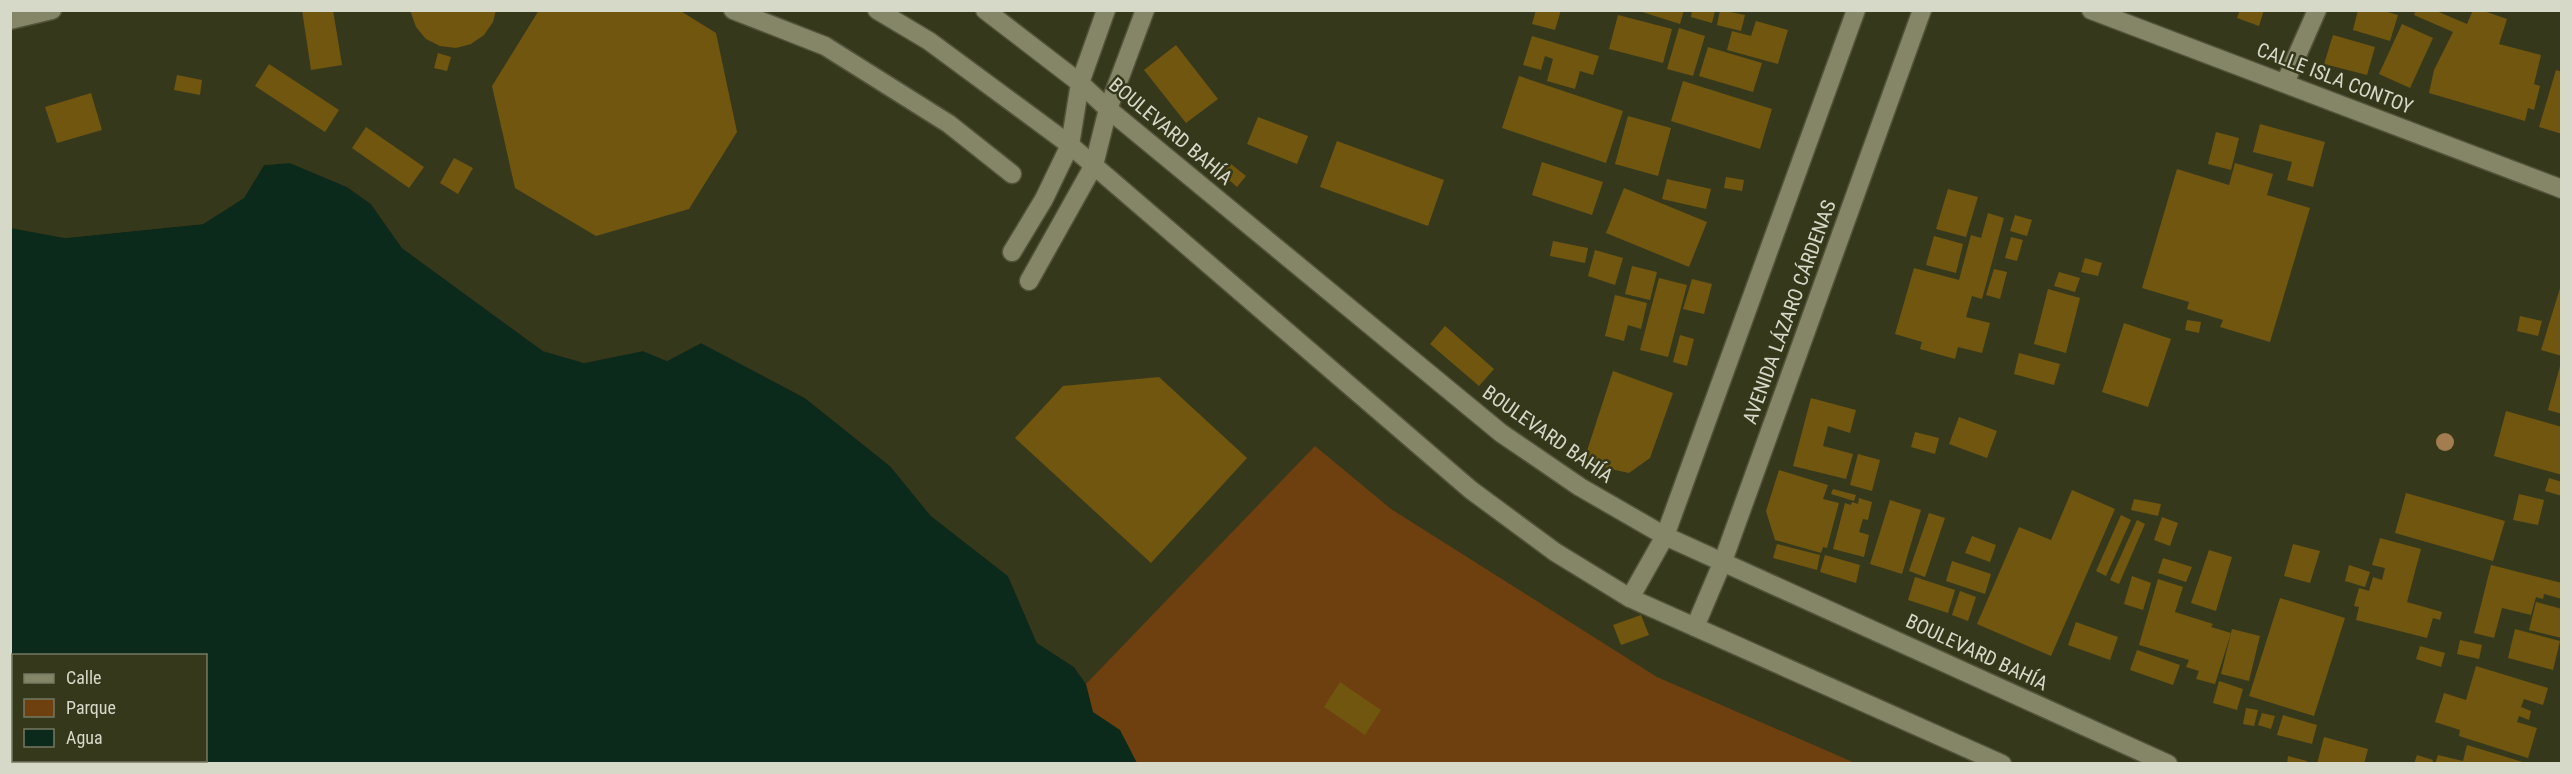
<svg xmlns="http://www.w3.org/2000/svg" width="2572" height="774" font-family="'Roboto Condensed',sans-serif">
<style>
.green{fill:#6e3f0f;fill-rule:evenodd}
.water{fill:#0b2a1c;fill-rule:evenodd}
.building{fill:#71560f}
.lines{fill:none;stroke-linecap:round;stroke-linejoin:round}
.lane-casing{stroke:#52533a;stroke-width:21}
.street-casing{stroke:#52533a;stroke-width:21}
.secondary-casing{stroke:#52533a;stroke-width:21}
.lane{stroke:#848667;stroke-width:18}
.street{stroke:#848667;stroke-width:18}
.secondary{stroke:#848667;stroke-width:18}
.tree{fill:#a37c4f}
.labels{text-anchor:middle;stroke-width:5;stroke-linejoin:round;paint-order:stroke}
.street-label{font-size:20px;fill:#d7d9c8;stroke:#36381c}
</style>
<rect width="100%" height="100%" fill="#36381c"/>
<path class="green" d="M290,163L347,187L371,204L402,248L543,351L584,363L643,351L667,361L701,343L805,398L890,466L931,516L1008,576L1037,643L1074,667L1086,684L1315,446L1391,509L1657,677L1855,763L11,764V228L65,238L203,224L244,198L264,165ZM14,656H206V760H14Z"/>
<path class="water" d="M290,163L347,187L371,204L402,248L543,351L584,363L643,351L667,361L701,343L805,398L890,466L931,516L1008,576L1037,643L1074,667L1086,684L1093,712L1120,730L1137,763H11V228L65,238L203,224L244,198L264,165ZM14,656H206V760H14Z"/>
<g class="building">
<polygon points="302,10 333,10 342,65 311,70"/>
<polygon points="410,10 496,10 493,22 484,35 471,44 456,48 440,46 426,39 416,27"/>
<polygon points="539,10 679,10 716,33 737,132 689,209 596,236 515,188 492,86"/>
<polygon points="1536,10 1561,10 1555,30 1532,24"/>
<polygon points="1636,10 1684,10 1680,24"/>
<polygon points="1692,10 1715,11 1712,23 1691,17"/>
<polygon points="1720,10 1745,15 1741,31 1717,25"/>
<polygon points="2240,10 2264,10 2259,26 2237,18"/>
<polygon points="2358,10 2381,10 2398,15 2390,41 2353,30"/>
<polygon points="2416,10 2434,10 2467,24 2473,10 2481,10 2507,19 2499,44 2541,55 2534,84 2540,86 2534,110 2528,108 2525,121 2429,93 2434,70 2453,32 2414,15"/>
<polygon points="1618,15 1672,29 1663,63 1609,49"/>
<polygon points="1756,21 1788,30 1778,64 1727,50 1732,31 1751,36"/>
<polygon points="2402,24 2433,38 2410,88 2379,74"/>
<polygon points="1679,28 1705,36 1693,76 1667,69"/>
<polygon points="2333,35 2375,47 2367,75 2324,64"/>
<polygon points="1532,36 1599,56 1593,75 1580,71 1575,89 1547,81 1553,59 1545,56 1541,70 1523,65"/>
<polygon points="1176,45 1218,99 1186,123 1144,70"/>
<polygon points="1708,47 1762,63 1753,92 1699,76"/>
<polygon points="438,53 451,57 447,71 434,68"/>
<polygon points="269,64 339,110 325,132 255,86"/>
<polygon points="2556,70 2562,72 2562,134 2539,127"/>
<polygon points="177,75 202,80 200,95 174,90"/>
<polygon points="1519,76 1623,111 1606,163 1502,128"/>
<polygon points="1683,81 1772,109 1760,149 1671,121"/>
<polygon points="91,93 102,130 57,143 45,107"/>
<polygon points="1628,116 1671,128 1658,176 1615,164"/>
<polygon points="1258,117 1308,136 1297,164 1247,144"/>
<polygon points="2260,124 2325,142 2313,187 2287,180 2292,162 2253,152"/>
<polygon points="366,127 424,167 409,188 352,148"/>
<polygon points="2216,132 2239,138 2231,170 2208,164"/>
<polygon points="1337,141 1444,180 1428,226 1320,187"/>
<polygon points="454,158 473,168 458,194 440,183"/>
<polygon points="1542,162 1603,182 1592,215 1532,195"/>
<polygon points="2235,163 2273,174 2267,195 2310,208 2270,342 2220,327 2223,320 2187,309 2189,302 2142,288 2177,169 2229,185"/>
<polygon points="1231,164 1246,176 1237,187 1222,174"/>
<polygon points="1726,177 1744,180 1742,191 1724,188"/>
<polygon points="1667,179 1711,189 1706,209 1662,199"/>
<polygon points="1624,188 1707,222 1689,267 1606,233"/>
<polygon points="1948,189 1978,197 1966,237 1936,229"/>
<polygon points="1988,213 2004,218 1982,299 1972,296 1966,317 1990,323 1982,353 1958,347 1955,359 1920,349 1922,342 1895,334 1914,268 1959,280 1971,235 1981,238"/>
<polygon points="2015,215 2032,220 2027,236 2010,231"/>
<polygon points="1934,236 1963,244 1956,273 1926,265"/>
<polygon points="2011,237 2023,240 2017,261 2005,258"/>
<polygon points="1553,241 1588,248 1585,263 1550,256"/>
<polygon points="1595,250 1623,258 1615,285 1588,276"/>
<polygon points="2085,258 2102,263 2098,276 2081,272"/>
<polygon points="1632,266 1657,272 1650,300 1625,294"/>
<polygon points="1994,269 2007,272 2000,299 1986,295"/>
<polygon points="2059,272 2080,278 2075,292 2054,286"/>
<polygon points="1659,278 1687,285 1668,357 1640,350"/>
<polygon points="1692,279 1712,284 1704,314 1683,309"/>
<polygon points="2561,285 2562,285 2562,356 2541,350"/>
<polygon points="2048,289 2080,298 2066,353 2034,344"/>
<polygon points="1615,295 1647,303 1641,329 1628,325 1624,341 1605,336"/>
<polygon points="2520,316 2542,321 2538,336 2517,331"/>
<polygon points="2187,320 2201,322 2199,333 2185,330"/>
<polygon points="2124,323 2171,339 2148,407 2102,392"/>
<polygon points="1445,326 1494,369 1479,386 1430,344"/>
<polygon points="1680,335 1694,339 1687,366 1673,362"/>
<polygon points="2019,353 2060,364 2054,385 2014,374"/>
<polygon points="2560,366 2562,367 2562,414 2548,410"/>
<polygon points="1613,371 1673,393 1650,458 1629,473 1583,463"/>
<polygon points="1159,377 1247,458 1151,563 1015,438 1063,386"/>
<polygon points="1811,398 1856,410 1850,433 1828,426 1823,446 1853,454 1846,479 1793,466"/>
<polygon points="2506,411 2562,427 2562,475 2494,456"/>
<polygon points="1959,417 1997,431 1987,458 1949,444"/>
<polygon points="1915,432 1939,438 1935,454 1911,447"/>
<polygon points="1858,454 1880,460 1872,491 1850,485"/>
<polygon points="1779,470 1828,485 1823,499 1839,503 1827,548 1823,547 1821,553 1775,540 1766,511"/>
<polygon points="2549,478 2562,482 2562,496 2545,491"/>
<polygon points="1833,489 1856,495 1854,501 1831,494"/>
<polygon points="2072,490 2115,509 2051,656 1977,624 2019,527 2051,540"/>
<polygon points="2406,493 2505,521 2493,561 2395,533"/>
<polygon points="2519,494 2544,500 2538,525 2513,520"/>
<polygon points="1859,498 1872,502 1868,520 1863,519 1859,532 1869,535 1864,557 1833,549 1845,503 1851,505 1852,502 1858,504"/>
<polygon points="2134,499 2161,504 2158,516 2131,510"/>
<polygon points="1890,500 1921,510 1902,574 1870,564"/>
<polygon points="1929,513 1945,518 1925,577 1909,571"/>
<polygon points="2121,515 2131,520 2106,576 2096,571"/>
<polygon points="2162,517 2178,523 2170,546 2154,540"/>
<polygon points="2137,520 2145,524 2119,584 2110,580"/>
<polygon points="1972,536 1996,545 1990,562 1965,553"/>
<polygon points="2380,538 2421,549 2407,602 2442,612 2440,620 2433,618 2427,638 2356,620 2359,607 2354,606 2359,588 2369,591 2373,577 2382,580 2385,568 2372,565"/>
<polygon points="1777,544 1820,555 1817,570 1773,558"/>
<polygon points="2293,544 2320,551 2310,583 2284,576"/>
<polygon points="2209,550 2232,557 2216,611 2191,603"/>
<polygon points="1825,555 1860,565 1856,583 1820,572"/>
<polygon points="2163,558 2192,567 2186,582 2158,573"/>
<polygon points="1952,561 1991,574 1985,594 1946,581"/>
<polygon points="2349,565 2370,572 2365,587 2345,581"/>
<polygon points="2491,565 2562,583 2562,599 2544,594 2543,599 2536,597 2531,615 2502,608 2494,638 2474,633"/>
<polygon points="2132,576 2151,583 2143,610 2124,604"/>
<polygon points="1915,577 1955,590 1948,613 1908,600"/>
<polygon points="2158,579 2183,587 2175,612 2213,624 2211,627 2231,633 2215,684 2196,679 2199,671 2186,667 2189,660 2139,645"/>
<polygon points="1960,591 1976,597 1968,621 1952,615"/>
<polygon points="2280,598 2345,618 2314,716 2249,696"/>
<polygon points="2536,602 2562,609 2562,638 2529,630"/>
<polygon points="1641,615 1649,635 1621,645 1613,625"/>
<polygon points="2076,622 2118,637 2110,660 2068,645"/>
<polygon points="2232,629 2260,636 2249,681 2221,674"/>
<polygon points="2515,629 2560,641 2553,670 2508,658"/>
<polygon points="2460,640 2482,645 2479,659 2457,654"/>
<polygon points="2420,646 2445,653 2441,667 2416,659"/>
<polygon points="2137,650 2180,665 2173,685 2130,670"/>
<polygon points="2476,666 2548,688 2543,705 2524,699 2521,707 2531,711 2529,720 2519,716 2517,722 2537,728 2528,758 2459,736 2460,730 2435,722 2444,693 2466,700"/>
<polygon points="2219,681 2243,689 2237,710 2213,703"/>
<polygon points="1340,682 1381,710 1365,735 1324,707"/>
<polygon points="2246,708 2258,710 2254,726 2243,724"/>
<polygon points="2262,713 2275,716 2271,729 2258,725"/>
<polygon points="2283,715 2317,725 2312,744 2277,735"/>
<polygon points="2324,737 2368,749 2364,764 2317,764"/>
<polygon points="2467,745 2526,763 2526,764 2435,764 2438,755 2463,761"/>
<polygon points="2417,755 2433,760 2432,764 2414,764"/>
<polygon points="2288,756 2307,761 2306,764 2287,764"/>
</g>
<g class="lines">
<defs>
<g id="lane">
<polyline points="2285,83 2317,10"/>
<polyline points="1012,252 1044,199 1070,145"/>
<polyline points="1029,281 1094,165"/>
</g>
<g id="street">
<polyline points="733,10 825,46 949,124 1012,174"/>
<polyline points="2091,10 2562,189"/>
<polyline points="10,20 52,10"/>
<polyline points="1070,145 1080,83 1106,10"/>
<polyline points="1094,165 1108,109 1145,10"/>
</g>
<g id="secondary">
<polyline points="877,10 929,41 1070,145 1471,490 1555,552 1630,598 2002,764"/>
<polyline points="985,10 1080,83 1108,109 1501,433 1580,487 1665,536 2168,764"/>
<polyline points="1630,598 1665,536 1856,10"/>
<polyline points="1695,627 1723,561 1922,10"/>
</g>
</defs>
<use href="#lane" class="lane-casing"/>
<use href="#street" class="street-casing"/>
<use href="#secondary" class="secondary-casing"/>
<use href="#lane" class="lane"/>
<use href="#street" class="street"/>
<use href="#secondary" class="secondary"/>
</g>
<circle class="tree" cx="2445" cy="442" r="9"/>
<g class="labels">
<g class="street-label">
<text transform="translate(2335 78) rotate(21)" y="7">CALLE ISLA CONTOY</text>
<text transform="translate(1171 131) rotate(40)" y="7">BOULEVARD BAHÍA</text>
<text transform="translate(1789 312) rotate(-70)" y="7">AVENIDA LÁZARO CÁRDENAS</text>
<text transform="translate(1548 434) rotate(35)" y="7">BOULEVARD BAHÍA</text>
<text transform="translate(1977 652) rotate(25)" y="7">BOULEVARD BAHÍA</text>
</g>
</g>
<rect width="2572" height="774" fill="none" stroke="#d7d9c8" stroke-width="24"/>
<rect x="12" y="654" width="195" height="108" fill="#36381c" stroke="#767861" stroke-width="1.5"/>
<rect x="24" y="674" width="30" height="9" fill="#848667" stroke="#767861" stroke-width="1.5"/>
<text x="66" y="684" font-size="18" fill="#d7d9c8">Calle</text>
<rect x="24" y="699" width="30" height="18" fill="#6e3f0f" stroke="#767861" stroke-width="1.5"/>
<text x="66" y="714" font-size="18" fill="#d7d9c8">Parque</text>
<rect x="24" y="729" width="30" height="18" fill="#0b2a1c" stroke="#767861" stroke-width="1.5"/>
<text x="66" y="744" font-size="18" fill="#d7d9c8">Agua</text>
</svg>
